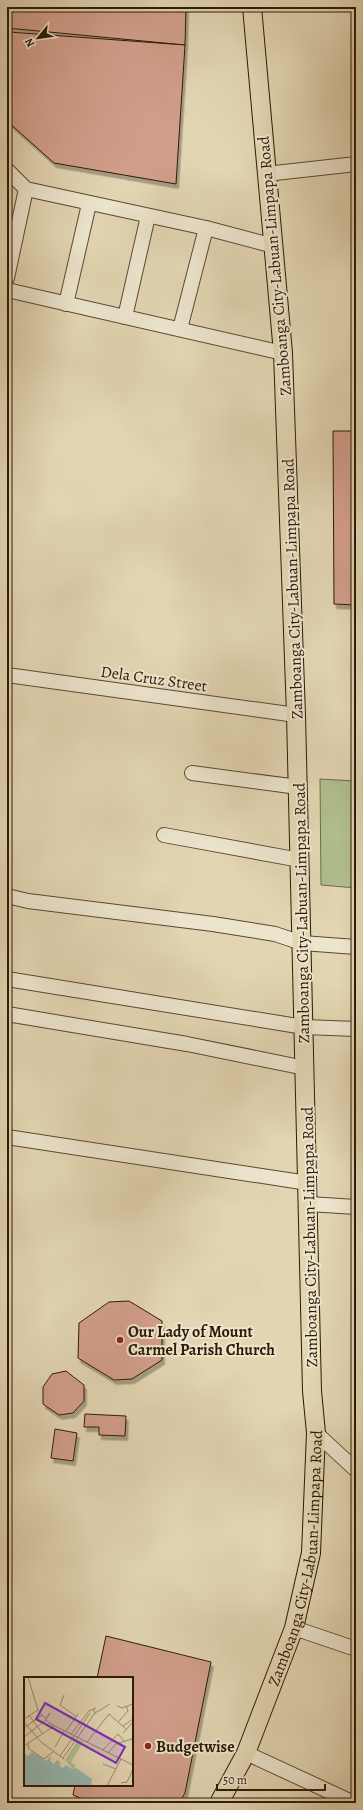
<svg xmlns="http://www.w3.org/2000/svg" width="363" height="1810" font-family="Alegreya,serif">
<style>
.green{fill:#b0be8e;stroke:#6e6c4a}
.building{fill:#d29e8b;stroke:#2d1a05;filter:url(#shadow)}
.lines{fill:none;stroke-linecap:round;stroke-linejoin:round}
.minor-casing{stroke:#5a4930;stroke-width:16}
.major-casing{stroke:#2d1a05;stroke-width:20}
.minor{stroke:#ece4cd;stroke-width:14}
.major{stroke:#e2d5b2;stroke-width:18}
.poi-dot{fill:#8f2418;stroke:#ece4cd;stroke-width:1.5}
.labels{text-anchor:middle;stroke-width:4;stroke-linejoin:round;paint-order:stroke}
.street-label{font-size:16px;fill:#2d1a05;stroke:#ece4cd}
.poi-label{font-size:16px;font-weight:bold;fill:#2d1a05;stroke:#ece4cd;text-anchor:start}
.inset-road{fill:none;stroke:#9a8a6d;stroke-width:1}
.view{fill:#7b2cbf;fill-opacity:0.15;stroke:#7b2cbf;stroke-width:2}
.inset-edge{fill:none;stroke:#2d1a05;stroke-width:2}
</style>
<defs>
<filter id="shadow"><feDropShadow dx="2.5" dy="4.5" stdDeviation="0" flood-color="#0004"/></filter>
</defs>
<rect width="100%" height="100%" fill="#e2d5b2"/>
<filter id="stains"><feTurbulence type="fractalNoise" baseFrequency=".005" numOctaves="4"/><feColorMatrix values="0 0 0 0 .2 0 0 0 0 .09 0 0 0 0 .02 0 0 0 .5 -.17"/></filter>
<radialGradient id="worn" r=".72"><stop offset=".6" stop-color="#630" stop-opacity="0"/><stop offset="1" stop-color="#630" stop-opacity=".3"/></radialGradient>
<polygon class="green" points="320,779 356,781 356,888 321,885"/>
<g class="building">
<polygon points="7,7 186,7 185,45 7,28"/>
<polygon points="9,32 185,45 176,184 54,163 7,121"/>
<polygon points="333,431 356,431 356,605 334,604"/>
<polygon points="129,1301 162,1321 162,1360 132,1379 114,1380 78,1358 79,1323 109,1302"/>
<polygon points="66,1371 84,1385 84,1401 73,1413 59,1415 43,1404 43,1387 52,1374"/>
<polygon points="85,1414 126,1416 125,1436 99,1435 99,1427 84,1427"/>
<polygon points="55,1429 77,1433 73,1461 51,1458"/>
<polygon points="106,1636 211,1662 185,1793 179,1803 92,1803 73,1795 75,1785 132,1785 132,1678 97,1678"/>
</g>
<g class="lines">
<defs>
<g id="minor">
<polyline points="7,170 26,189 206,228 274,246"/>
<polyline points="266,174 356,164"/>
<polyline points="7,278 26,189"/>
<polyline points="7,290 283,353"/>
<polyline points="66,304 89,204"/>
<polyline points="125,317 148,216"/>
<polyline points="180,329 206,228"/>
<polyline points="7,675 296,715"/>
<polyline points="192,773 298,787"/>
<polyline points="164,835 300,860"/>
<polyline points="7,896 28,901 213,924 275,934 302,943 356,947"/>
<polyline points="7,979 304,1027 356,1029"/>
<polyline points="7,1014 187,1044 305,1068"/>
<polyline points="7,1137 308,1183"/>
<polyline points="309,1204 356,1207"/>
<polyline points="316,1433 356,1470"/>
<polyline points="294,1628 356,1649"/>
<polyline points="246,1753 354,1803"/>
</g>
<g id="major">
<path id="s1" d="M219,1803L246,1753L294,1628L311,1553L316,1433L312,1391L296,715L283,353L252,7"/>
</g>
</defs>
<use href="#minor" class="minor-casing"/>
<use href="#major" class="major-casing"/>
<use href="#minor" class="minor"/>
<use href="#major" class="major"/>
</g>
<g class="poi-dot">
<circle cx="120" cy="1340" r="4"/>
<circle cx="148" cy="1746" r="4"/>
</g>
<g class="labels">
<g class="street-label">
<text transform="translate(274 266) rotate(-95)" y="6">Zamboanga City-Labuan-Limpapa Road</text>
<text transform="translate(292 589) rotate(-92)" y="6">Zamboanga City-Labuan-Limpapa Road</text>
<text transform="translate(154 678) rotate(8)" y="6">Dela Cruz Street</text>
<text transform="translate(301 913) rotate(-91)" y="6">Zamboanga City-Labuan-Limpapa Road</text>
<text transform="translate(309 1237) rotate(-91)" y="6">Zamboanga City-Labuan-Limpapa Road</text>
<text dy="6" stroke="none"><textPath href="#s1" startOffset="260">Zamboanga City-Labuan-Limpapa Road</textPath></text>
</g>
<g class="poi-label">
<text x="128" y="1337">Our Lady of Mount<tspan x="128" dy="18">Carmel Parish Church</tspan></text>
<text x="156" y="1752">Budgetwise</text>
</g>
</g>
<g transform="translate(24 1677)">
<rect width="109" height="109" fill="#e2d5b2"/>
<path d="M54,63L59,65L47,85L52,89L49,92L41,83Z" fill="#b0be8e"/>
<path d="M8,75L22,84L27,79L26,84L30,87L33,83L36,85L34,89L37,85L36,89L39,91L42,88L48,92L52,91L68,102L67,109H0V76L4,79Z" fill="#96b8b3"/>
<path class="inset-road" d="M4,0L14,33L25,46L109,88M40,18L36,28L53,40M93,29L98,31L109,27M71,36L86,27M5,38L18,56M22,41L26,36L22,42M0,42L14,33M95,44L104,34L102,29M0,45L17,65L40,82M99,49L109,42M0,51L18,38M42,54L54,37M99,56L109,45M47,57L65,34L72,31M0,60L22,43M63,65L85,37L102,52M4,66L5,72L20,82L29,75M0,69L30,49M31,70L40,54M79,73L94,57L100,64M84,76L92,67L108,62L109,57M36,79L66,36M39,81L71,36L69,32M79,87L92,92M97,106L103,105L109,92M83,109L97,82"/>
<path class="view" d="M21,26L101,70L92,86L12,42Z"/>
<rect width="109" height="109" class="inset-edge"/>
</g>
<rect width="363" height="1810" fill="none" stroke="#e2d5b2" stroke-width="24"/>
<rect x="8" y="8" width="347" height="1794" fill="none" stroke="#2d1a05" stroke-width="2"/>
<rect x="12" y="12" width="339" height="1786" fill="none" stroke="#2d1a05"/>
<g transform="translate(38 38) rotate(241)" stroke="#ece4cd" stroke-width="3" paint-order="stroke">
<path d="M0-3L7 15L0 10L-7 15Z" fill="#2d1a05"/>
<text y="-6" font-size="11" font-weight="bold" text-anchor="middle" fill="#2d1a05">N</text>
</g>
<path d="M217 1784v6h108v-6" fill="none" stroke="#2d1a05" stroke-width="2"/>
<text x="223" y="1784" font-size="12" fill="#2d1a05" stroke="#ece4cd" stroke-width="3" paint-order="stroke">50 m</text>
<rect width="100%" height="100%" filter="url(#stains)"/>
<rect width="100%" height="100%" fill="url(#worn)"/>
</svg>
